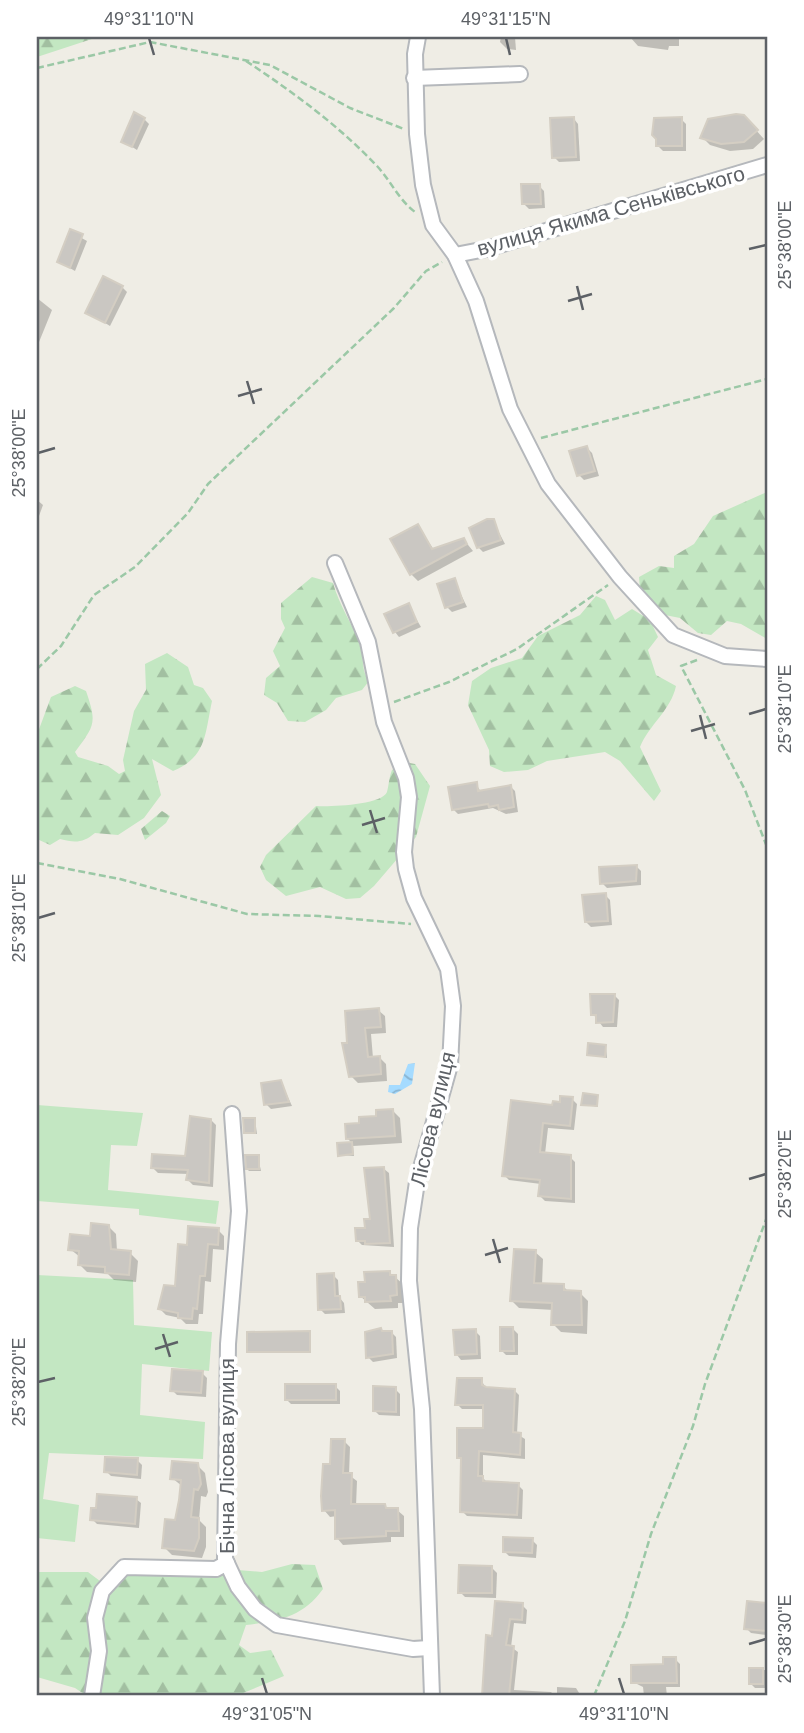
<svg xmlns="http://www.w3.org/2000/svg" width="804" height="1733" font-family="Arial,sans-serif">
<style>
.green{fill:#c3e7c2}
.forest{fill:url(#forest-firs)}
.water{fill:url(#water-waves)}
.shadow{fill:#0003}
.building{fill:#cac7c2;stroke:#d4cec3;stroke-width:2}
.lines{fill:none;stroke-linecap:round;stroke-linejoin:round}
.minor-casing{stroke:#b5b8bc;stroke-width:18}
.path{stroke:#9bc8a6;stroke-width:2.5;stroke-dasharray:7 3.5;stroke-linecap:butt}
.minor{stroke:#fff;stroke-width:14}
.ticks{fill:none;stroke:#5d6166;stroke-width:2.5}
.labels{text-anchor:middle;stroke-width:7;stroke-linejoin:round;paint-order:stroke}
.street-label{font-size:21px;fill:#5d6166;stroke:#fff}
.neatline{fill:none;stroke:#5d6166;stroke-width:2.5}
.ticks-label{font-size:18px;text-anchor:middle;fill:#5d6166}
</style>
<defs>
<pattern id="forest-firs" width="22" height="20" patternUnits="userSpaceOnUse" patternTransform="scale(1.75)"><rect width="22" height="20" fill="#c3e7c2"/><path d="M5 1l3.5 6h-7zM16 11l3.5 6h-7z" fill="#a2bfa1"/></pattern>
<pattern id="water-waves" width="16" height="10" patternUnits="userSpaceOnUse" patternTransform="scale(1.75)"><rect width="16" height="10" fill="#a5dbff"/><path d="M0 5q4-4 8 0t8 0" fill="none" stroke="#8ab5d2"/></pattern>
</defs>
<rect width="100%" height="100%" fill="#efede5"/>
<g class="green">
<polygon points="37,1105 143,1113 137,1146 111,1145 108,1190 219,1201 216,1224 139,1215 139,1209 37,1201"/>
<polygon points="37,1275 133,1280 134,1325 212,1332 209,1371 142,1364 140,1415 205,1422 203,1459 49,1453 43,1499 79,1505 75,1542 37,1538"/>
</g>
<g class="forest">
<polygon points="37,37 98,37 37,57"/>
<polygon points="767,492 767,639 741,624 727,621 711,635 698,633 680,618 665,615 640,591 639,577 659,566 674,568 674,556 694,544 713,516"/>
<path d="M312,577L333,583C339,605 352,623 360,644C365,658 360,668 369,681L362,690L336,698L326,710L305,722L288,721L277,703L264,695L266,678L280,666L273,651L285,628L281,619V603Z"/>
<path d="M596,596L605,600L615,620L632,609L650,620L658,637L648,650L656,675L676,686C671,710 649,725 640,747L661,791L654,801L620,761L605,752L547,761L528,770L504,772L490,766L489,750L468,705L472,681L491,668L522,658L538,636L580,615Z"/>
<path d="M167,653L188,667L194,685L203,688L212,701C205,733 207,757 173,771L152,759L161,795L144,818L118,835L95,833C83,843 75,843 60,839L50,845L37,839L38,732L51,697L75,686L86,691C97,723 95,725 75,752L78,757L108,766L119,774L125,771L123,760L134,711L146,690L145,664Z"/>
<path d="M404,762L415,764L430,786L416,837L374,886L360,898L346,899L320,887L286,896L266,880L260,867L266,855L316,806C329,807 382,805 387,792C389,785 389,777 392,770Z"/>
<polygon points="162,811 170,816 166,823 145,840 141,829"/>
<path d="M292,1564L315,1565L323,1589C303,1617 279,1621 246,1625L239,1645L250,1653L271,1650L284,1676L236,1696H87L75,1688L37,1677V1572H88L100,1581L124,1572L200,1567L262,1572Z"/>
</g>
<polygon class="water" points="415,1063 412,1084 395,1094 388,1092 389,1085 400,1085 408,1064"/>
<g class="shadow">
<polygon points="501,37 515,37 516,50 507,49 500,42"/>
<polygon points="630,37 685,37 679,38 679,46 669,46 668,50 638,46"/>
<polygon points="744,117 764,139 753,149 730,151 710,145 702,137"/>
<polygon points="144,119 149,124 137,150 123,141"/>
<polygon points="574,119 578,124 580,161 559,162 554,157"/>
<polygon points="681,119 686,124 686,151 663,151 658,146"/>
<polygon points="539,186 544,191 545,208 529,209 524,204"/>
<polygon points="71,232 87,241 75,271 59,262"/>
<polygon points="122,287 127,292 110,326 87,312"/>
<polygon points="37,298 52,310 37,347"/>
<polygon points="587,448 592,453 599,476 584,480 579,475"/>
<polygon points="37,500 43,505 39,516 37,515"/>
<polygon points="493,521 505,544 483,552 478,547"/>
<polygon points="418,526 434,550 464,540 473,551 418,581 411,574"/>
<polygon points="454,580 467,607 452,612 447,607"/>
<polygon points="408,605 421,627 399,637 395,632"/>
<polygon points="476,784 481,792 510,786 515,791 518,812 506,814 493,808 458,814 453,809"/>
<polygon points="636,866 641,871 641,885 607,888 602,883"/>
<polygon points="605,895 610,900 612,925 591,927 586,922"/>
<polygon points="614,995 619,1000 617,1027 603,1027 593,1014"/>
<polygon points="378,1010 385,1016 386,1033 371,1034 373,1058 379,1057 386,1064 387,1081 358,1083 351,1076 349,1044"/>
<polygon points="606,1047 607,1058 589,1054"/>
<polygon points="281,1082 292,1106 271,1109 266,1104"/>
<polygon points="597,1096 598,1107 583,1104"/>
<polygon points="572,1099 577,1104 574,1130 548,1128 545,1154 570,1157 575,1162 575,1203 545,1201 540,1196 541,1184 509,1180 504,1175 554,1107"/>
<polygon points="392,1110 400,1118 402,1143 353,1146 354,1156 340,1155 339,1145 352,1143 347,1138 361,1124"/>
<polygon points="255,1119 257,1134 247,1134 245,1132"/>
<polygon points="211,1120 216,1125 213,1187 193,1185 188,1180 189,1174 158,1173 153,1168 187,1157"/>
<polygon points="258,1157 261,1171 249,1171 247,1169"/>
<polygon points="384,1169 389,1173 394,1247 362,1245 357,1240 372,1220"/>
<polygon points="108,1226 116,1234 117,1251 130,1253 138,1261 136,1282 114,1280 108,1274 87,1272 79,1264 80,1257 70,1249"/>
<polygon points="218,1230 224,1236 224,1250 213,1249 211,1282 205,1281 203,1314 199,1314 198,1324 186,1324 180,1318 166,1315 160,1309 161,1297 165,1298 176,1288 189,1247"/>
<polygon points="535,1252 543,1259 542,1285 563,1286 569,1292 580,1293 588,1301 587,1334 561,1332 553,1324 554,1310 519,1308 511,1300"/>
<polygon points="389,1272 403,1284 404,1303 398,1303 398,1308 375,1309 360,1296"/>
<polygon points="333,1275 338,1280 339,1297 344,1303 345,1313 325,1314 320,1309"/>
<polygon points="513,1329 518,1334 518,1355 506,1355 501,1350"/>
<polygon points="475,1331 480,1336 481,1359 461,1360 457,1355"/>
<polygon points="391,1332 396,1337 397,1358 373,1362 368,1357 383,1333"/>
<polygon points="309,1333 311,1353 248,1351"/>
<polygon points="202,1373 207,1378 206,1397 177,1395 172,1390"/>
<polygon points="481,1379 486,1389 514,1390 519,1395 517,1434 525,1439 525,1459 483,1455 483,1478 488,1483 518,1485 523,1490 522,1519 467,1516 462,1511 463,1461 459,1457 485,1430 484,1409 462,1409 457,1404"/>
<polygon points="335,1386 340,1391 340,1404 291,1404 286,1399"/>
<polygon points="395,1389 400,1394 400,1416 379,1415 374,1410"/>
<polygon points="344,1441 350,1447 349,1475 357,1481 356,1506 385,1506 389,1510 397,1510 404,1516 404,1537 391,1537 391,1542 343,1545 337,1538 337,1516 330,1517 324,1510 331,1466"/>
<polygon points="137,1460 142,1465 141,1479 111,1476 106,1471"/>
<polygon points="197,1465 205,1473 208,1492 206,1497 201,1496 199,1520 206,1527 206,1547 202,1558 172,1555 164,1547 177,1522 182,1486 172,1478"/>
<polygon points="136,1499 141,1503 139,1528 97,1524 92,1519 98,1510"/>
<polygon points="532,1540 537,1545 536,1558 509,1556 504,1551"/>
<polygon points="492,1568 497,1573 496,1598 465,1597 460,1592"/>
<polygon points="496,1602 522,1605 527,1610 526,1624 514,1623 511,1647 518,1652 514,1690 551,1692 555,1696 483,1696"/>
<polygon points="749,1603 767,1605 767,1635 751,1633 746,1628"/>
<polygon points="675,1659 680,1664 680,1687 666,1687 667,1696 644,1696 643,1687 633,1682"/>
<polygon points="751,1670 767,1670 767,1688 755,1688 750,1683"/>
<polygon points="557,1687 576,1688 581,1696 557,1696"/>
</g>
<g class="building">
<polygon points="134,112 145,118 132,147 121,142"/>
<polygon points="736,114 744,115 758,130 744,142 721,144 700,138 708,119"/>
<polygon points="574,117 576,157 552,158 550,118"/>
<polygon points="682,117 682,146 656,146 656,139 652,135 654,118"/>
<polygon points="521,184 540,184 541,204 522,204"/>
<polygon points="70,229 83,234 70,268 57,262"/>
<polygon points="103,276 123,286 105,323 85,313"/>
<polygon points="587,446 595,471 577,476 569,451"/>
<polygon points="487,519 494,519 501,540 477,548 469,528"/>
<polygon points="418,524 432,549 464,538 467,544 410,575 390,539"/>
<polygon points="455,578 463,602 445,608 437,584"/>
<polygon points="409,603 417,622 393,633 384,614"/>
<polygon points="477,782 478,791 511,785 514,807 499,810 498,805 489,807 488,804 452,810 448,787"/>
<polygon points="637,865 636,881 600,884 599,867"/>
<polygon points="606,893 608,921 585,922 582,895"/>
<polygon points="590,994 615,994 613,1022 596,1023 596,1015 591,1015"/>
<polygon points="379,1008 381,1027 365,1028 368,1057 380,1056 381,1074 349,1077 342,1043 347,1043 345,1011"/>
<polygon points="588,1043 606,1045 605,1057 587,1055"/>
<polygon points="281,1080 289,1102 264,1105 261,1083"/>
<polygon points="583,1093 598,1095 597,1106 581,1105"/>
<polygon points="560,1096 573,1097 570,1126 543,1123 540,1152 571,1155 571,1199 538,1196 540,1180 502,1176 511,1100 552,1105 553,1101 560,1102"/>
<polygon points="393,1109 395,1136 346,1139 345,1124 359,1123 359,1117 376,1116 376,1110"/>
<polygon points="190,1116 211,1119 209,1183 186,1180 188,1170 151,1168 152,1154 185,1156"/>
<polygon points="243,1118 255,1118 255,1133 244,1133"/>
<polygon points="352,1142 353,1154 338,1156 337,1143"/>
<polygon points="245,1155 259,1155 259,1169 246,1169"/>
<polygon points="384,1167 390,1243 365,1244 365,1241 356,1241 355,1228 365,1228 364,1219 370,1219 364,1168"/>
<polygon points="91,1223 109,1225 111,1249 131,1251 129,1275 105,1273 105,1267 78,1265 79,1251 68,1250 70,1234 90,1236"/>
<polygon points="188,1226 219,1228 218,1245 208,1244 205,1276 200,1276 197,1309 193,1308 192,1319 178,1318 178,1313 158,1309 164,1285 175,1286 178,1244 187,1245"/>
<polygon points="514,1249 536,1250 534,1283 564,1284 564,1290 581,1291 582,1325 551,1325 552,1303 510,1301"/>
<polygon points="390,1271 390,1275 396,1275 397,1295 390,1296 391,1301 365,1302 365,1297 359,1297 358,1282 365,1282 364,1272"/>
<polygon points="334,1273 335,1296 340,1296 341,1309 318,1310 317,1274"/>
<polygon points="500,1327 513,1327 514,1351 500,1351"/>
<polygon points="381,1328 382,1331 392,1331 393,1354 366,1358 365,1332"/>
<polygon points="476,1329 477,1354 455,1355 453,1330"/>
<polygon points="310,1331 310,1352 247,1352 247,1332"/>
<polygon points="172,1369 203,1371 201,1393 170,1391"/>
<polygon points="457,1378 482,1378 482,1385 486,1387 515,1389 513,1432 521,1433 520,1455 479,1451 478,1476 483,1476 483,1481 519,1483 517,1515 460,1512 461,1458 457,1458 457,1428 483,1428 483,1405 455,1405"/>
<rect x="285" y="1384" width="51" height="16"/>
<polygon points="373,1386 396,1387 396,1412 373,1411"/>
<polygon points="331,1439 345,1439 343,1473 352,1473 351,1504 385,1504 386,1508 398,1508 399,1531 386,1531 386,1536 335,1539 335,1510 322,1511 321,1496 323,1464 330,1464"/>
<polygon points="105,1457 138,1458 137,1475 104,1472"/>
<polygon points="172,1461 198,1463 201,1484 198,1490 194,1489 191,1517 199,1518 199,1538 194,1551 162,1548 165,1519 175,1520 179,1500 181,1480 170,1479"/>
<polygon points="97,1494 137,1497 135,1524 90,1520 91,1508 96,1508"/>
<polygon points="503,1537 533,1538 532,1553 503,1552"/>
<polygon points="459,1565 492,1566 492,1593 458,1593"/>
<polygon points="495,1601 523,1603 522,1620 510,1619 506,1645 514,1646 509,1696 482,1696 486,1635 492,1636"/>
<polygon points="747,1601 767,1603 767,1631 744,1629"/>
<polygon points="663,1657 676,1657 677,1683 631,1683 631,1665 663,1664"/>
<rect x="749" y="1668" width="14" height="16"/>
</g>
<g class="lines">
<defs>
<g id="minor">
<polyline points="418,37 415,54 417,134 423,185 433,225 455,255 476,301 510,409 548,484 620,577 673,635 725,656 767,659"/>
<polyline points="414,78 520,74"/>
<polyline points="455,255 486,249 767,165"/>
<polyline points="335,563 368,642 384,722 406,778 409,797 404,852 406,869 414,898 448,969 453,1006 450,1065 417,1182 410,1228 409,1281 422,1409 432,1696"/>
<polyline points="232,1114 239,1211 228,1344 225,1559 238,1587 255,1609 277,1625 413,1649 429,1648"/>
<polyline points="92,1696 99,1651 95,1618 102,1591 124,1567 216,1569 227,1563"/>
</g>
</defs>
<use href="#minor" class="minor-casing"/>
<g class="path">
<path d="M246,61C293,92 338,125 377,166C391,181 398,199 415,212"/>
<polyline points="37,68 150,42 270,65 350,108 404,129"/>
<polyline points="541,438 767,379"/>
<polyline points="697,660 681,666 745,790 767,847"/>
<polyline points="37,669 61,646 94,595 135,567 188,513 208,484 394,308 426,271 442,262"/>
<polyline points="394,702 449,682 517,649 608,585"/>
<polyline points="37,863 120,879 247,914 319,916 411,924"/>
<polyline points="594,1696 625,1621 651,1534 693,1426 705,1384 767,1217"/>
</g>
<use href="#minor" class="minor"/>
</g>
<path class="ticks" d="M149,38L154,55M506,38L510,55M749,249L766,245M577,286L583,310M568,301L592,294M247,381L254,404M238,396L262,389M38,453L55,448M749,714L766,709M700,715L706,739M691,731L715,724M370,810L377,833M362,825L385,818M38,918L55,913M749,1179L766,1174M493,1239L500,1263M485,1255L508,1248M163,1334L170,1357M155,1349L178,1342M38,1382L55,1378M749,1644L766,1639M262,1678L267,1694M619,1678L624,1694"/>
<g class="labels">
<g class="street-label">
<text transform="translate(611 211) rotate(-16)" y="7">вулиця Якима Сеньківського</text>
<text transform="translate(433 1119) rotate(-77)" y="7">Лісова вулиця</text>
<text transform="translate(227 1456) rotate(-90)" y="7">Бічна Лісова вулиця</text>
</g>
</g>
<rect width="804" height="1733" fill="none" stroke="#ffffff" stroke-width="77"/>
<rect x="38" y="38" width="728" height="1656" class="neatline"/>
<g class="ticks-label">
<text x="149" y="25">49°31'10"N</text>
<text x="506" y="25">49°31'15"N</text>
<text transform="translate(785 245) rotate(-90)" y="6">25°38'00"E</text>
<text transform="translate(19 453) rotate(-90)" y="6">25°38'00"E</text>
<text transform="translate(785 709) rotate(-90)" y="6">25°38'10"E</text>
<text transform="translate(19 918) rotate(-90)" y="6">25°38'10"E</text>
<text transform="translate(785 1174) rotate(-90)" y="6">25°38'20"E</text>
<text transform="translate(19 1382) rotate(-90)" y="6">25°38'20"E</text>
<text transform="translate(785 1639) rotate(-90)" y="6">25°38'30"E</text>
<text x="267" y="1720">49°31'05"N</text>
<text x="624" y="1720">49°31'10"N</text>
</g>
</svg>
